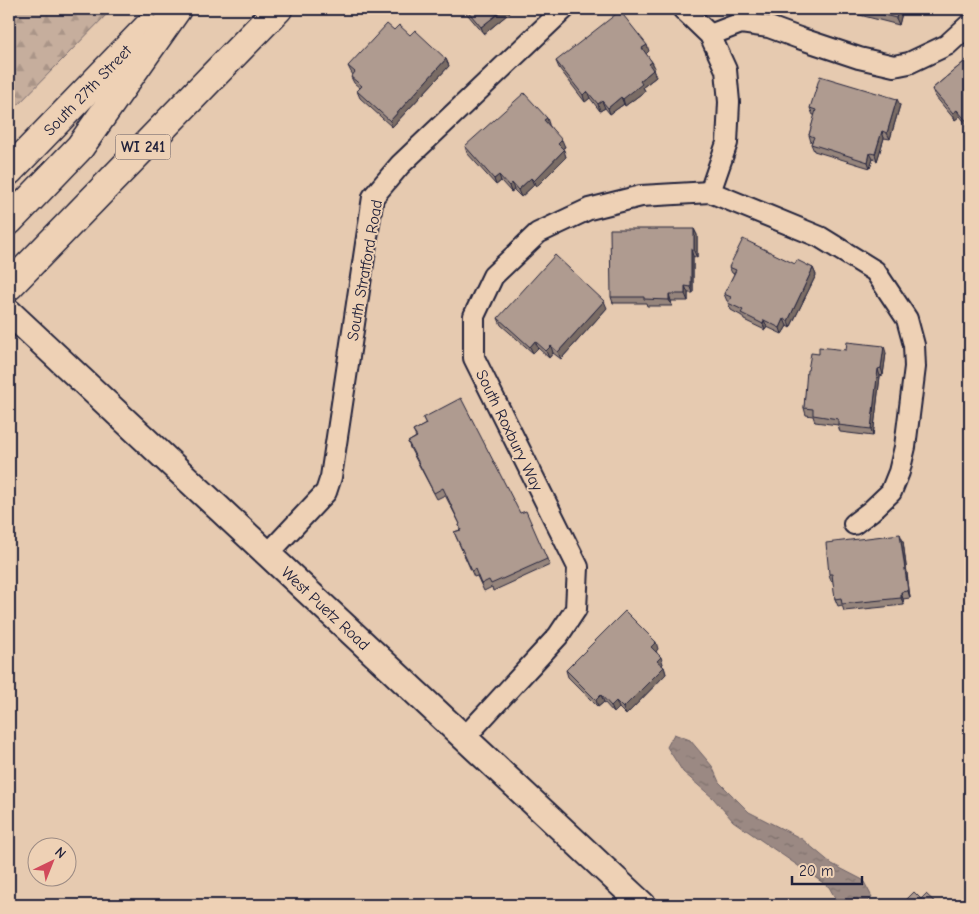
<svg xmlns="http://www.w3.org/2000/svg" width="979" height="914" font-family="'Comic Neue',sans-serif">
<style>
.forest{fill:url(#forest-firs);stroke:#74686c}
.water{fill:url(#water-ripples);stroke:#6b6066}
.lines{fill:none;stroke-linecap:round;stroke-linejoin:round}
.minor-casing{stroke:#22223b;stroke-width:24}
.tertiary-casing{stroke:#22223b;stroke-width:29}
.primary-casing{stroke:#22223b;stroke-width:31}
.minor{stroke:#eed1b5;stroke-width:20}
.tertiary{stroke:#eed1b5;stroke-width:25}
.primary{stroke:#eed1b5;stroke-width:28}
.wall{fill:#96857c;stroke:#22223b}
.shaded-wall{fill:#7a6c65;stroke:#22223b}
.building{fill:#af9b90;stroke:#22223b}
.labels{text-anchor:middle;stroke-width:4;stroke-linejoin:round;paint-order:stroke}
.shield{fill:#eed1b5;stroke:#5f5660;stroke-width:1}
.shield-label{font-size:15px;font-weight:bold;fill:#22223b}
.street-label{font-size:16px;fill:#22223b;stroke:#eed1b5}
</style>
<defs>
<pattern id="forest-firs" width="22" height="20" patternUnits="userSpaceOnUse" patternTransform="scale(1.25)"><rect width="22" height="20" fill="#c6ae9d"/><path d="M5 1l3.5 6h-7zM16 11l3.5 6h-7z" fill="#aa9588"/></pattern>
<pattern id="water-ripples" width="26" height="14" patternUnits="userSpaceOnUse" patternTransform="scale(1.25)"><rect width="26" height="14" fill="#9b8983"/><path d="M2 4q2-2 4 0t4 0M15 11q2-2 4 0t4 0" fill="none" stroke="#7e706c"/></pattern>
</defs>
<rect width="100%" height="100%" fill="#e6cab0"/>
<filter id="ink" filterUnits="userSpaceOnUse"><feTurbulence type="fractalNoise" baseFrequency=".02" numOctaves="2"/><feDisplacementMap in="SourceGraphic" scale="10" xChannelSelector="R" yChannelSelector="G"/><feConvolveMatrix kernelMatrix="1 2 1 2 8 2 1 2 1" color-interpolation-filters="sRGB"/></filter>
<g filter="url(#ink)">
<polygon class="forest" points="9,9 112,9 9,114"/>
<polygon class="water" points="674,734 690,740 712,766 719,782 749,812 802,839 832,864 863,880 872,897 864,905 839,905 829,887 733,821 713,798 683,772 667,747"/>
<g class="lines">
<defs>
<g id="minor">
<polyline points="683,9 710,35 726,70 729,102 727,143 710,192"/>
<polyline points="710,35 741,23 769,27 799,38 859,58 894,66 909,63 947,45 970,24"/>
<polyline points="268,554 326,492 331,477 373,197 400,165 564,9"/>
<polyline points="465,737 558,636 576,609 578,567 474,358 474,316 493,276 538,233 589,209 641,196 710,192 820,237 875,271 907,319 914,345 915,367 905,447 899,472 891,492 871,511 854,524"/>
</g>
<polyline id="tertiary" points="9,312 643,905"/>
<g id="primary">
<polyline points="9,171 147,28"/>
<polyline points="9,221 80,147 177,9"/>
<polyline points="9,286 278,9"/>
</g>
</defs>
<use href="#minor" class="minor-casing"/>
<use href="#tertiary" class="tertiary-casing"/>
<use href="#primary" class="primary-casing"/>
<use href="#minor" class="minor"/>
<use href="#tertiary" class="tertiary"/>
<use href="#primary" class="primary"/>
</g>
<g class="wall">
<polygon points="463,9 514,9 484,34"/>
<polygon points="836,9 903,9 899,25"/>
<polygon points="394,30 410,35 446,59 449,66 392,127 360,98 357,91 360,88 354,83 351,77 353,75 351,72 348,66"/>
<polygon points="649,51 646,54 652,62 655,68 653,70 656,77 643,87 645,91 625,106 624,104 610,114 605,108 600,111 590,98 585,102 559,68 556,61"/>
<polygon points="970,57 970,129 960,116 955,120 935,96 932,89"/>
<polygon points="900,105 890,139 884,138 877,161 873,159 870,168 814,151 811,144 812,142 811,142 809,135 815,115 813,115 810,108"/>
<polygon points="549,124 549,125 565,147 562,149 566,157 536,187 534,185 521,197 514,190 511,192 501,181 496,185 467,153 465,146"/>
<polygon points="694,229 697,235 697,258 693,256 693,293 688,293 688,301 671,301 672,306 647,306 646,303 613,303 611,297"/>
<polygon points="795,264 813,268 816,275 790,328 787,326 782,334 767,327 765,330 744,320 742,316 731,310 728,303 729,302 727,301 724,294 734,274 732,273 729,267"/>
<polygon points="607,308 561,359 553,353 549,358 538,348 533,353 501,325 498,318"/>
<polygon points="846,350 886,353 883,375 880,376 873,436 840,432 838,425 815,422 813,416 806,415 804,408 808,370"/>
<polygon points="423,418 520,513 547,559 550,565 493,591 492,587 484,591 477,576 474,577 457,539 454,532 460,530 459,525 460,524 445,495 437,499 410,448 408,442 416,437 413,431 426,424"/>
<polygon points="903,541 910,598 903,599 904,605 844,611 842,605 838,606 835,599 833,580 831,581 829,574"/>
<polygon points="658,649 656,651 663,664 662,665 664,667 666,674 626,715 619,708 614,713 604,702 598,707 568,677 566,670"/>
</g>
<g class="shaded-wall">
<polygon points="504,9 514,9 484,34 481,27"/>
<polygon points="899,9 903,9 899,25 896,18"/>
<polygon points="647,45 649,51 645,55 642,48"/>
<polygon points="446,59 449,66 392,127 390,121"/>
<polygon points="652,62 655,68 651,71 649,64"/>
<polygon points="653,70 656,77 643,87 645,91 625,106 623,99 640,81"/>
<polygon points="587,91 590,98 585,102 583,95"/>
<polygon points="621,97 624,104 610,114 608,108"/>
<polygon points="897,99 900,105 890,139 887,133"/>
<polygon points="602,101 605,108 600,111 598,104"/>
<polygon points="957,110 960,116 955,120 953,113"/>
<polygon points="547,118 549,124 547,127 544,120"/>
<polygon points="882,131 884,138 877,161 875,154"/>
<polygon points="562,140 565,147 560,150 558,144"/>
<polygon points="564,150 566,157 536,187 534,181"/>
<polygon points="870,153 873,159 870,168 868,162"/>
<polygon points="499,175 501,181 496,185 494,179"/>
<polygon points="531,178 534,185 521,197 518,190"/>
<polygon points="512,183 514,190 511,192 509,186"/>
<polygon points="694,229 697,235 697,258 694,251"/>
<polygon points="691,249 693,256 693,293 691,287"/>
<polygon points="813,268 816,275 790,328 788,321"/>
<polygon points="685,286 688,293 688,301 685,294"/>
<polygon points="669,294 671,301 672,306 669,300"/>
<polygon points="604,301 607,308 561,359 558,352"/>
<polygon points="784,319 787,326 782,334 780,328"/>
<polygon points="764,320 767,327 765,330 763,324"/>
<polygon points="535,341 538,348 533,353 530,347"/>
<polygon points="551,346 553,353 549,358 546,351"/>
<polygon points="884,346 886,353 883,375 881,368"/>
<polygon points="878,369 880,376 873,436 871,429"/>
<polygon points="900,534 903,541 910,598 908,591"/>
<polygon points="901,592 903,599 904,605 901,598"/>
<polygon points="656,642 658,649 654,654 651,647"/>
<polygon points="661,657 663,664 660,667 657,661"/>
<polygon points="664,667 666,674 626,715 623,708"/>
<polygon points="601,695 604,702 598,707 596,700"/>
<polygon points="616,701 619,708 614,713 611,706"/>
</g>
<g class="building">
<polygon points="466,9 504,9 481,27"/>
<polygon points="860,9 899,9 896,18"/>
<polygon points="620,11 647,45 642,48 652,62 649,64 653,70 640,81 642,84 623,99 621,97 608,108 602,101 598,104 587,91 583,95 556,61"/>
<polygon points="387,24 394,30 399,25 410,35 415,30 446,59 390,121 357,91 362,86 351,77 355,72 348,66"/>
<polygon points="970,57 970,125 957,110 953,113 932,89"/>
<polygon points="820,76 897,99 887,133 882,131 875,154 870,153 868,162 811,144 814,137 809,135 816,110 810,108"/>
<polygon points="524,93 547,118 544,120 562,140 558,144 564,150 534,181 531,178 518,190 512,183 509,186 499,175 494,179 465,146"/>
<polygon points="610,229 694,229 694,251 691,249 691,287 685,286 685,294 669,294 669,300 644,299 644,297 611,297"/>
<polygon points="743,239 795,264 797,260 813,268 788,321 784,319 780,328 764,320 763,324 741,313 743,310 728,303 731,297 724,294 736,270 729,267"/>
<polygon points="555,255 604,301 558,352 551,346 546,351 535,341 530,347 498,318"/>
<polygon points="847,342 884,346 881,368 878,369 871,429 838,425 838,419 813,415 813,409 804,408 807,370 808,370 811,353 819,354 819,347 846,350"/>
<polygon points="461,398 520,513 526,511 547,559 491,584 489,580 481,584 475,569 472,571 454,532 461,530 459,525 460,524 443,488 434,493 408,442 417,437 413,431 426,424 423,418"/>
<polygon points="968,476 970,476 970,507"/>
<polygon points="900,534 908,591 901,592 901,598 842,604 841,598 835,599 832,574 829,574 826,543"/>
<polygon points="625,611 656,642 651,647 661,657 657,661 664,667 623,708 616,701 611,706 601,695 596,700 566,670"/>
<polygon points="914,892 921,899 926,894 938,905 901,905"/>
</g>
</g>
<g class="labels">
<rect class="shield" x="115.5" y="134.5" width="55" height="25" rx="4"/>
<g class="shield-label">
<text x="143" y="152">WI 241</text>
</g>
<g class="street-label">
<text transform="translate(87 90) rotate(-46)" y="6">South 27th Street</text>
<text transform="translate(364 270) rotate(-80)" y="6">South Stratford Road</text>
<text transform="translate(510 430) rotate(64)" y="6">South Roxbury Way</text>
<text transform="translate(326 608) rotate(43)" y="6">West Puetz Road</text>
</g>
</g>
<rect width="979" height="914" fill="none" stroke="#eed1b5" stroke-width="30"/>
<rect x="15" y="15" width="949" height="884" fill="none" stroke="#22223b" stroke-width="2" filter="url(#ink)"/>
<g transform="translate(52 862) rotate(43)"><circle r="24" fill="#eed1b5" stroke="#9c8b84"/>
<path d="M0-4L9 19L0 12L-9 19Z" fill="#d1495b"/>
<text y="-8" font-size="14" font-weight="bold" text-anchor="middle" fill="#22223b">N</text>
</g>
<path d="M792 876v8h70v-8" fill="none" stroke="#22223b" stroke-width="2.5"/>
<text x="799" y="876" font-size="15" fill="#22223b" stroke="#eed1b5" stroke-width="4" paint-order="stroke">20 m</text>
</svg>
